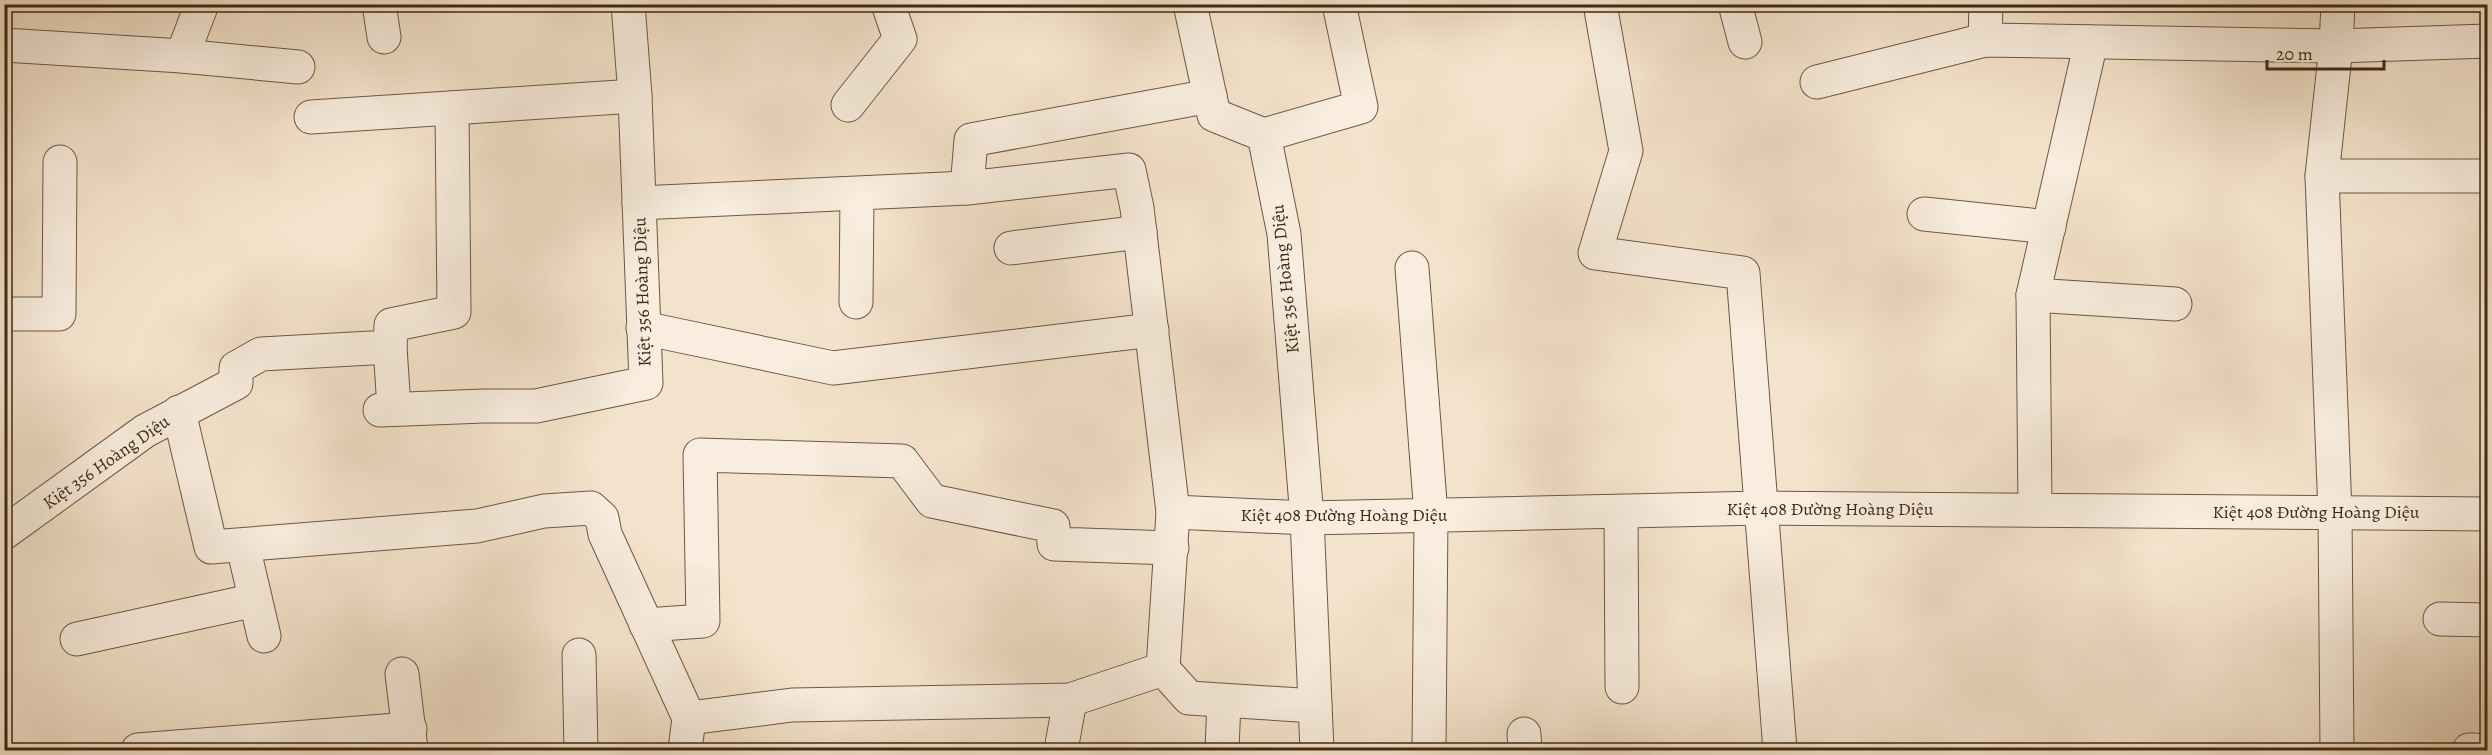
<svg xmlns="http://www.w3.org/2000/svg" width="2492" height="755" font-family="Alegreya,serif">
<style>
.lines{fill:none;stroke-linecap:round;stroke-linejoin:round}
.minor-casing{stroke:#6d5840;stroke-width:35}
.minor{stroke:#f8edde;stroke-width:33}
.labels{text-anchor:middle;stroke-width:5;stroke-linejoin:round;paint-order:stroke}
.street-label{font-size:18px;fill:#402911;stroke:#f8edde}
</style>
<rect width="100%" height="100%" fill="#f4e3cc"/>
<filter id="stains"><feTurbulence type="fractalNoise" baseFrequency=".00333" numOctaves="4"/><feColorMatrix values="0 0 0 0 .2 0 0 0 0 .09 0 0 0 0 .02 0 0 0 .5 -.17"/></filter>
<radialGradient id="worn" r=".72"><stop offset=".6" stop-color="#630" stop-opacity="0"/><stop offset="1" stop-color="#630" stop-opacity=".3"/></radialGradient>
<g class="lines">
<defs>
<g id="minor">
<polyline points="379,4 384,37"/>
<polyline points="1190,4 1214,115 1264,135 1284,234 1307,518 1317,750"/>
<polyline points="1600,4 1626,151 1595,253 1743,273 1780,750"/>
<polyline points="1735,4 1745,42"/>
<polyline points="1985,40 1986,4"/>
<polyline points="2091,42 2033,295 2175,304"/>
<polyline points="4,45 182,56 298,67"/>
<polyline points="182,56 202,4"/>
<polyline points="1817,82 1985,40 2336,46 2488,41"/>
<polyline points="848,105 900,39 888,4"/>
<polyline points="311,117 635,96"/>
<polyline points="1264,135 1361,107 1339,4"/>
<polyline points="2322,176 2488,176"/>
<polyline points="967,188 971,140 1210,96"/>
<polyline points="639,203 967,188 1129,170 1137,208 1173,512 1163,669 1189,698 1315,706"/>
<polyline points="1924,214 2049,227"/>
<polyline points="1011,248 1140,232"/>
<polyline points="1412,268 1431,515 1429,750"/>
<polyline points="2033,295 2035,510"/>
<polyline points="856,302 857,194"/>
<polyline points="4,314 59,314 60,162"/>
<polyline points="643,328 833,368 1152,330"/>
<polyline points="390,347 394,408"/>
<polyline points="380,410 484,406 536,406 646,383 635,96 628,4"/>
<polyline points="179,412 211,547 477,526 544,511 591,508 602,518 605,534 689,718 685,750"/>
<polyline points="1173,512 1307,518 1762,508 2488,514"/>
<polyline points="1621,512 1622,687"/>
<polyline points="4,533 145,431 236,383 236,368 261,354 390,347 391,325 454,312 452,108"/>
<polyline points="243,546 264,636"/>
<polyline points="2440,619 2488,620"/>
<polyline points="646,625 703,621 700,455 902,461 932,501 1053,526 1054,544 1172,548"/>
<polyline points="77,639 255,600"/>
<polyline points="579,655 581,750"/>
<polyline points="402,674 411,749"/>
<polyline points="689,718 792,705 1070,700 1163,669"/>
<polyline points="1524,734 1525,750"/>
<polyline points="138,750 410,729"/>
<polyline points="1061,750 1070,700"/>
<polyline points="1222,750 1224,701"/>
<polyline points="2337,750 2335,513 2322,176 2336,46 2338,4"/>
<polyline points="2469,750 2475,750"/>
</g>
</defs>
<use href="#minor" class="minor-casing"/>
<use href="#minor" class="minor"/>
</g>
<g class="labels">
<g class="street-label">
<text transform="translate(1285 279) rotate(-96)" y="6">Kiệt 356 Hoàng Diệu</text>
<text transform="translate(642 292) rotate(-92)" y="6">Kiệt 356 Hoàng Diệu</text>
<text transform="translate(106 462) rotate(-35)" y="6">Kiệt 356 Hoàng Diệu</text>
<text x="1830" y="515">Kiệt 408 Đường Hoàng Diệu</text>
<text x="2316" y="518">Kiệt 408 Đường Hoàng Diệu</text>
<text x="1344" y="521">Kiệt 408 Đường Hoàng Diệu</text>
</g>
</g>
<rect width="2492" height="755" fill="none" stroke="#f4e3cc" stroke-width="24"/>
<rect x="6" y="6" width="2480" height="743" fill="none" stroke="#402911" stroke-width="3"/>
<rect x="12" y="12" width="2468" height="731" fill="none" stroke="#402911" stroke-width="1.5"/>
<path d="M2267 60v9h117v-9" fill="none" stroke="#402911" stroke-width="3"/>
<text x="2276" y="60" font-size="18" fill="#402911" stroke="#f8edde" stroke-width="4.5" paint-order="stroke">20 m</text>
<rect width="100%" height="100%" filter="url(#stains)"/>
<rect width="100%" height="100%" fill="url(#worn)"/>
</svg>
